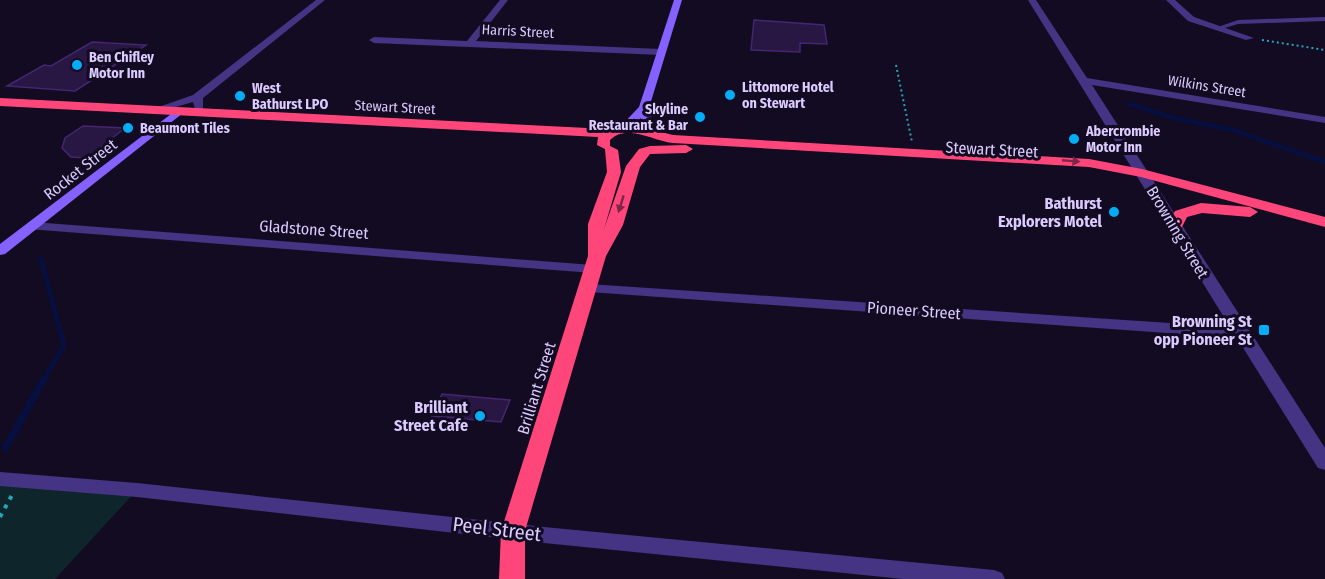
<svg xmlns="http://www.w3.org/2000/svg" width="1325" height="579" font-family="'Fira Sans Condensed',sans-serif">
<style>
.green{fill:#0e262b}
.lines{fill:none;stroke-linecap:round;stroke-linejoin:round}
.stream-far2{stroke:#060f3f;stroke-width:4.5}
.stream-far1{stroke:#060f3f;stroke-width:5}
.stream{stroke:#060f3f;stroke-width:7}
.building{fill:#281643;stroke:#442671;stroke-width:1.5}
.path-far1{stroke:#25a5b9;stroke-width:2;stroke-dasharray:2 3;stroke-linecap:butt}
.path{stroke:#25a5b9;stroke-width:4;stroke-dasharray:4 6;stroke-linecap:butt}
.lane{fill:#453383;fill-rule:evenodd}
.street{fill:#453383;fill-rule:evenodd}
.secondary{fill:#8562ff;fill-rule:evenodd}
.highway{fill:#ff467b;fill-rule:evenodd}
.oneway{fill:#7d264a}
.poi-dot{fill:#00adf6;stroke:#130b21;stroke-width:2}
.labels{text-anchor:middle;stroke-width:6;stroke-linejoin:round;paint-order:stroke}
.far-street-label{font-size:14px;fill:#dbcbff;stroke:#130b21}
.far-poi-label{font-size:14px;font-weight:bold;fill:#dbcbff;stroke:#130b21;text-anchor:start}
.street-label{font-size:16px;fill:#dbcbff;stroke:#130b21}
.poi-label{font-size:16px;font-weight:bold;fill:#dbcbff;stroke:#130b21;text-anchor:end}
.near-street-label{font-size:20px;fill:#dbcbff;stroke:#130b21}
</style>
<rect width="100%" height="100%" fill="#130b21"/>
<polygon class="green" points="0,479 137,490 55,579 0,579"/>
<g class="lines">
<polyline class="stream-far2" points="1129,104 1174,118 1233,130 1325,162"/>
<polyline class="stream-far1" points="41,259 64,345 43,381"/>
<polyline class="stream" points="5,448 44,379"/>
</g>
<g class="building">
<polygon points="754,20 824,25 827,44 800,43 800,52 751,50"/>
<polygon points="92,42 146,45 75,91 7,86 44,65 51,66"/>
<polygon points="83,126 125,128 87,158 71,157 62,148 65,138"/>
<polygon points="442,394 498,399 510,400 501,422 432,416"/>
</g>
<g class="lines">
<g class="path-far1">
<polyline points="1262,40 1325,50"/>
<polyline points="896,65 912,142"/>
</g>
<polyline class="path" points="0,517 12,495"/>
<polygon class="lane" points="1325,17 1325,21 1238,24 1218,30 1215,28 1238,20"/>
<g class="street">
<polygon points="316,0 325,0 203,98 203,109 195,109 193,102 155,113 150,110 193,95"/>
<polygon points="500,0 508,0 476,41 661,49 666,52 661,55 374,43 369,40 374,37 467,41"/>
<polygon points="1028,0 1036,0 1087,78 1325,117 1325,123 1092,85 1325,448 1325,470 1318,468 1237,338 589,292 582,288 589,284 1230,327"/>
<polygon points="1166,0 1175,0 1194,17 1254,38 1246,40 1188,21"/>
<polygon points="33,222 593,265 600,269 593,273 28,229 26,226 28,223"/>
<polygon points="0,472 137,483 544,527 994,570 1002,573 1005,579 903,579 544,543 137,497 0,486"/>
</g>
<g class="secondary">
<polygon points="674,0 682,0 649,108 655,131 649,134 645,133 641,118 628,131 620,131 620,127 639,107"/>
<polygon points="179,108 183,109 183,113 5,254 0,255 0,244"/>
</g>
<g class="highway">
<path d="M0,98L607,129L629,124L673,135L1089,159L1142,169L1325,217V227L1141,177L1089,167L673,143C652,141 628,123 610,140V146L618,150L621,172L604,229L626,166L639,149L650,146L686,145L693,149L686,153L650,154L640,167L623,225L606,256L525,531V579H499L501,531L588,256V224L607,172L605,149L597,145L598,137L0,106Z"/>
<polygon points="1201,203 1250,207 1258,212 1250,217 1202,213 1187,217 1181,229 1169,229 1167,226 1175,211"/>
</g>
</g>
<defs><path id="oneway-solid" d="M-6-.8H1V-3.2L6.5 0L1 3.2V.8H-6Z" transform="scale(1.5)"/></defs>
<g class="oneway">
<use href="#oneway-solid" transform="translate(1071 161) rotate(5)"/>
<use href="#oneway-solid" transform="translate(621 204) rotate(107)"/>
</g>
<g class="poi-dot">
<circle cx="77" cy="65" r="6"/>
<circle cx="730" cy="95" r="6"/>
<circle cx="240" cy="96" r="6"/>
<circle cx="700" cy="117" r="6"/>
<circle cx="128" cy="128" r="6"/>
<circle cx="1074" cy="139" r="6"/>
<circle cx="1114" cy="212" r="6"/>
<rect x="1258" y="324" width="12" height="12" rx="3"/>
<circle cx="480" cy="416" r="6"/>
</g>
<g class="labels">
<g class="far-street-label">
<text transform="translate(518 31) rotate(3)" y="5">Harris Street</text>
<text transform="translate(1207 86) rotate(9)" y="5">Wilkins Street</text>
<text transform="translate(395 107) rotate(3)" y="5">Stewart Street</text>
</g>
<g class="far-poi-label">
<text x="89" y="62">Ben Chifley<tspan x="89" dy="16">Motor Inn</tspan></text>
<text x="742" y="92">Littomore Hotel<tspan x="742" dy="16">on Stewart</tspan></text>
<text x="252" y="93">West<tspan x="252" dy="16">Bathurst LPO</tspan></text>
<text x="688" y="114" text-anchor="end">Skyline<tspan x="688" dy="16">Restaurant &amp; Bar</tspan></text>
<text x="140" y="133">Beaumont Tiles</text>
<text x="1086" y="136">Abercrombie<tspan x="1086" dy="16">Motor Inn</tspan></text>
</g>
<g class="street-label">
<text transform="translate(992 149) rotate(3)" y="6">Stewart Street</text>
<text transform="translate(80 169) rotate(-38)" y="6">Rocket Street</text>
<text transform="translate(314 229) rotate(4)" y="6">Gladstone Street</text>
<text transform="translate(1178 232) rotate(59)" y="6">Browning Street</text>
<text transform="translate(914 310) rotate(4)" y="6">Pioneer Street</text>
<text transform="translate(536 388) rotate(-73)" y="6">Brilliant Street</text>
</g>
<g class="poi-label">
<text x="1102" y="209">Bathurst<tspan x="1102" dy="18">Explorers Motel</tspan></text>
<text x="1252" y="327">Browning St<tspan x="1252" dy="18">opp Pioneer St</tspan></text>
<text x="468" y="413">Brilliant<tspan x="468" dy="18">Street Cafe</tspan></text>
</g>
<g class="near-street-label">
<text transform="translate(497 529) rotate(7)" y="7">Peel Street</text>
</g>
</g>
</svg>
